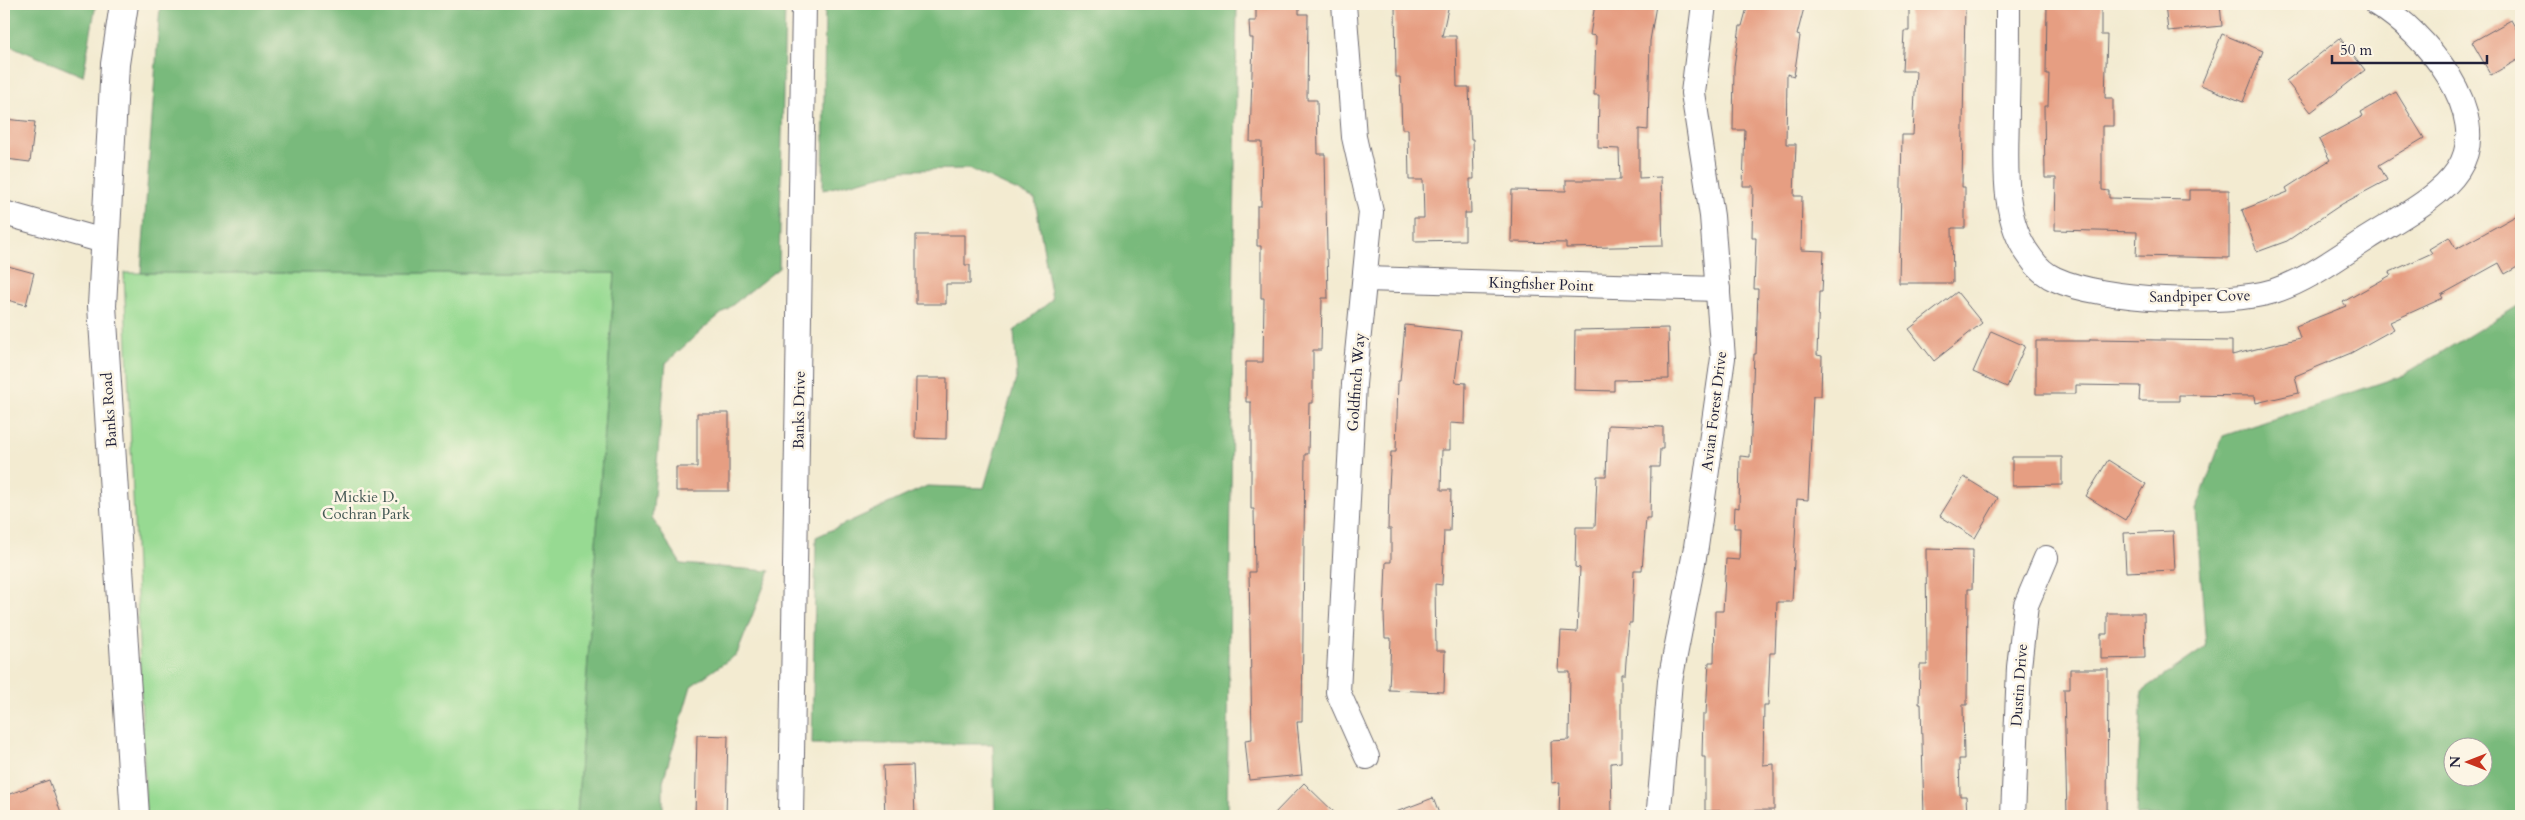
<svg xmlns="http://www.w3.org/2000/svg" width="2525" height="820" font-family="Cardo,serif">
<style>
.green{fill:#97da92;stroke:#5c7e66}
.forest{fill:#79ba7c;stroke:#4e6e5c;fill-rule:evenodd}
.building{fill:#e69e82}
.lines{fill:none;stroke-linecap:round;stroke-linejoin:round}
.street-casing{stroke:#6b6870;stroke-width:26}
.secondary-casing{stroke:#6b6870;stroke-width:30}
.street{stroke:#fff;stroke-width:24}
.secondary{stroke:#fff;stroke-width:28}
.labels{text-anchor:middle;stroke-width:5;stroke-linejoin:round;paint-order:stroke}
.street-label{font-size:15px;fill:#22223b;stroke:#fcf5e5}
.park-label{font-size:15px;fill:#455955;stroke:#fcf5e5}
</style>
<rect width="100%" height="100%" fill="#fcf5e5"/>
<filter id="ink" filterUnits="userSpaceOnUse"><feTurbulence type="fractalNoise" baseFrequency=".02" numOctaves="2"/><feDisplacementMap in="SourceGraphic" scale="10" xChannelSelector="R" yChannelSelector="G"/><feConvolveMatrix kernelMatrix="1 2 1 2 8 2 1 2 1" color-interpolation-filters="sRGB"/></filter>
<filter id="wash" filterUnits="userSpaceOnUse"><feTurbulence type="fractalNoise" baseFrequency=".0096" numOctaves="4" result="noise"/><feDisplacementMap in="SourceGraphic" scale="20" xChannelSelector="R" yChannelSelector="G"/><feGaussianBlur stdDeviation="1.12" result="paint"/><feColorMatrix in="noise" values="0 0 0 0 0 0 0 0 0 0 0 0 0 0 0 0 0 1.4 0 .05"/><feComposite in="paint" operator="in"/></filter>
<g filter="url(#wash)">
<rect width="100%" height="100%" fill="#f3ebd1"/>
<polygon class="green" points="124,273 615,273 577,816 146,816"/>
<g class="forest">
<polygon points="4,4 96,4 83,76 4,43"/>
<polygon points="183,4 785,4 779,268 706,326 666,363 652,518 681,564 770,571 737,654 691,686 663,781 663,816 577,816 615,273 141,273 160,6"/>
<polygon points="825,4 1237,4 1227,816 995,816 993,744 812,744 816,537 927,486 984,488 1017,376 1014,331 1052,300 1035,199 970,169 904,170 823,190"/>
<path d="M2521,304V816H2136L2142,691L2206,647L2196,510L2223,436L2404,375ZM2452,748H2482V778H2452Z"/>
</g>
<g id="blocks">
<g class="building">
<polygon points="1256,4 1299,4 1299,14 1308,14 1307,100 1317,100 1318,154 1325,154 1328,298 1322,298 1321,350 1313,350 1313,403 1309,403 1308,454 1305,454 1302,722 1297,722 1302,775 1249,780 1245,740 1252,739 1249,572 1255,572 1254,509 1251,509 1251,402 1246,402 1246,362 1263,362 1264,298 1261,298 1261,246 1257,246 1257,206 1261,206 1262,142 1250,142 1253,38 1250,38 1249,21 1256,21"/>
<polygon points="1395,4 1449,4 1442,36 1456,36 1457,87 1469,87 1471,139 1473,139 1474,179 1470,179 1471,213 1465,213 1465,240 1414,241 1414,218 1424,218 1423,180 1409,180 1408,129 1402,129 1400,77 1396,77"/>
<polygon points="1595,4 1656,5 1650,41 1648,130 1639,129 1639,178 1661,177 1663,246 1566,248 1566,243 1511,242 1512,190 1566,191 1566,180 1620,180 1619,149 1598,148 1599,95 1594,95 1596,36 1590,35"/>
<polygon points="1748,4 1805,4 1797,35 1800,36 1794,76 1787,74 1786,144 1796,144 1794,196 1802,196 1801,250 1824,251 1822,292 1819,292 1817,355 1822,356 1821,396 1813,396 1808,500 1797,499 1792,602 1777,602 1775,653 1770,653 1768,705 1764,705 1763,765 1774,764 1774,810 1705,811 1705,757 1702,757 1703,714 1706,714 1709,662 1714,662 1715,611 1723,611 1726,559 1739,560 1740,528 1734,528 1735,507 1739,508 1740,456 1750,457 1754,354 1756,354 1758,289 1754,289 1756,238 1752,238 1753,186 1743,186 1745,130 1733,130 1734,66 1740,26 1742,26"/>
<polygon points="1909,4 1965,4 1962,187 1965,187 1965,228 1952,228 1953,283 1899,283 1902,135 1913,135 1916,71 1902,71 1904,31 1909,31"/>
<polygon points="2047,4 2101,4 2101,35 2107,35 2105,98 2113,98 2113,126 2102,126 2102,190 2109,191 2109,198 2189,200 2189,190 2229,190 2229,258 2136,256 2137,232 2055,230 2056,178 2045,178 2044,106 2048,106 2049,74 2046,74"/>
<polygon points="2165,4 2220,4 2222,26 2168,31"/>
<polygon points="2511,20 2521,37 2521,58 2491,75 2472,42"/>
<polygon points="2222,34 2263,51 2243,102 2201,85"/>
<polygon points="2340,38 2365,70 2311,112 2286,81"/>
<polygon points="2396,92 2424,138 2379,165 2387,180 2342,204 2287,241 2257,252 2242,210 2288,192 2286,188 2330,160 2319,140 2363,116 2361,112"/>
<polygon points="4,119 35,122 30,162 6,159 8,146 4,146"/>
<polygon points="2521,213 2521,265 2505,274 2499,263 2441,295 2443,298 2390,322 2394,329 2351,353 2295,376 2299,393 2256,403 2255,396 2179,395 2179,401 2139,401 2140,386 2076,385 2076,394 2036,394 2036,341 2090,341 2090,339 2232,341 2232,355 2300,338 2296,326 2346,306 2343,302 2391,275 2390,272 2432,253 2429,249 2449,237 2456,249"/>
<polygon points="916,235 965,235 965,265 970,265 970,284 946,284 946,304 916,304"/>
<polygon points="4,265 34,273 26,305 4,299"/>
<polygon points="1957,292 1982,323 1934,361 1909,329"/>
<polygon points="1405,325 1461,331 1455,382 1466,383 1465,424 1450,423 1450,450 1442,450 1441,490 1451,490 1450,531 1444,531 1442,585 1435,584 1436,651 1445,651 1444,692 1389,690 1391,638 1385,638 1384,614 1386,562 1391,562 1391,529 1388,529 1389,488 1391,452 1396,452 1398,381 1400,381"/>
<polygon points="1668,328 1669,379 1614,380 1614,391 1574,390 1575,330"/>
<polygon points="1991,331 2025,346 2007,387 1973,372"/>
<polygon points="916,378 947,378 946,439 915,438"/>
<polygon points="697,413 729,413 729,491 676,491 676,467 697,467"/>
<polygon points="1608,425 1663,427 1663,449 1660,449 1659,467 1651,467 1650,518 1646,518 1642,570 1634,570 1632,623 1629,623 1625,674 1621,674 1621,762 1611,763 1612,816 1559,816 1560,782 1552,783 1551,741 1569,740 1570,672 1559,672 1561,631 1577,632 1580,568 1575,567 1576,527 1595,527 1597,476 1606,476"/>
<polygon points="2012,457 2062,457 2062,485 2012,486"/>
<polygon points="2108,460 2146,484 2125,520 2086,496"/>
<polygon points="1964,477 1998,498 1975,538 1940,516"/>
<polygon points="2173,531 2175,570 2126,572 2124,533"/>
<polygon points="1926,549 1973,550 1972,589 1968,589 1967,705 1963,705 1964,759 1959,759 1960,796 1966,796 1967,816 1924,816 1921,704 1919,704 1920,665 1927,665"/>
<polygon points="2107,613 2144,613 2145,658 2101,659 2101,634 2107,634"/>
<polygon points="2070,669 2108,669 2107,816 2067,816 2064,689 2070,689"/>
<polygon points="697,735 728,736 726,816 695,816"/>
<polygon points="913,765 915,816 885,816 883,766"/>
<polygon points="49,780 62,816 10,816 4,796"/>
<polygon points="1304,783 1338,816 1272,816"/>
<polygon points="1433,798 1440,816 1388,816 1388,815"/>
</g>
</g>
</g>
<g filter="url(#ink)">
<use href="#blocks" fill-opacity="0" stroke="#6b6870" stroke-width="1"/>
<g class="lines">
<defs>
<g id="street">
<polyline points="1344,4 1354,137 1371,212 1354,384 1338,692 1367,757"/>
<path d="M2008,4C2008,38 2008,73 2007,107C2007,156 1999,217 2031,258C2037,267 2046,275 2055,279C2102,301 2225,306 2274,291C2308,280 2338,257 2368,238C2396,220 2440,198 2458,170C2495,114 2423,31 2377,4"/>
<polyline points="4,213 107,242"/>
<polyline points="1365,279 1718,289"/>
<polyline points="791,816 804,4"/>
<polyline points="1660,816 1659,809 1670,681 1696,547 1723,358 1712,216 1693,93 1704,4"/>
<polyline points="2013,816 2019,667 2026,605 2046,558"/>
</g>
<polyline id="secondary" points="124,4 115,64 102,306 135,816"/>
</defs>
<use href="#street" class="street-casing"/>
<use href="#secondary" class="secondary-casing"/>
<use href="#street" class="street"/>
<use href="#secondary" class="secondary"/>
</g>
</g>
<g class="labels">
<g class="street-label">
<text transform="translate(1541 284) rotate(2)" y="5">Kingfisher Point</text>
<text transform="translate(2200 296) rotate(-1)" y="5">Sandpiper Cove</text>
<text transform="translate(1356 382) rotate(-86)" y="5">Goldfinch Way</text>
<text transform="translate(109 410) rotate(-94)" y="5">Banks Road</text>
<text transform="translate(799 410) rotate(-89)" y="5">Banks Drive</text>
<text transform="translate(1714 411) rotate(-83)" y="5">Avian Forest Drive</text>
<text transform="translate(2019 685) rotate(-86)" y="5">Dustin Drive</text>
</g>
<g class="park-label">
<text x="366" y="502">Mickie D.<tspan x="366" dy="17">Cochran Park</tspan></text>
</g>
</g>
<rect width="2525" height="820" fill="none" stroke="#fcf5e5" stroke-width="20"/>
<g transform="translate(2468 762) rotate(270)"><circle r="24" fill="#fcf5e5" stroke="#a5a1a1"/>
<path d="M0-4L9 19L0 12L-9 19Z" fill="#c8321e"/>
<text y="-8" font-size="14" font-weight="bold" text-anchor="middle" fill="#22223b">N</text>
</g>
<path d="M2332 55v8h155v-8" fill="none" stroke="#22223b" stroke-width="2.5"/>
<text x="2340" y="55" font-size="15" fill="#22223b" stroke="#fcf5e5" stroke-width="4" paint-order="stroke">50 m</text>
</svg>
